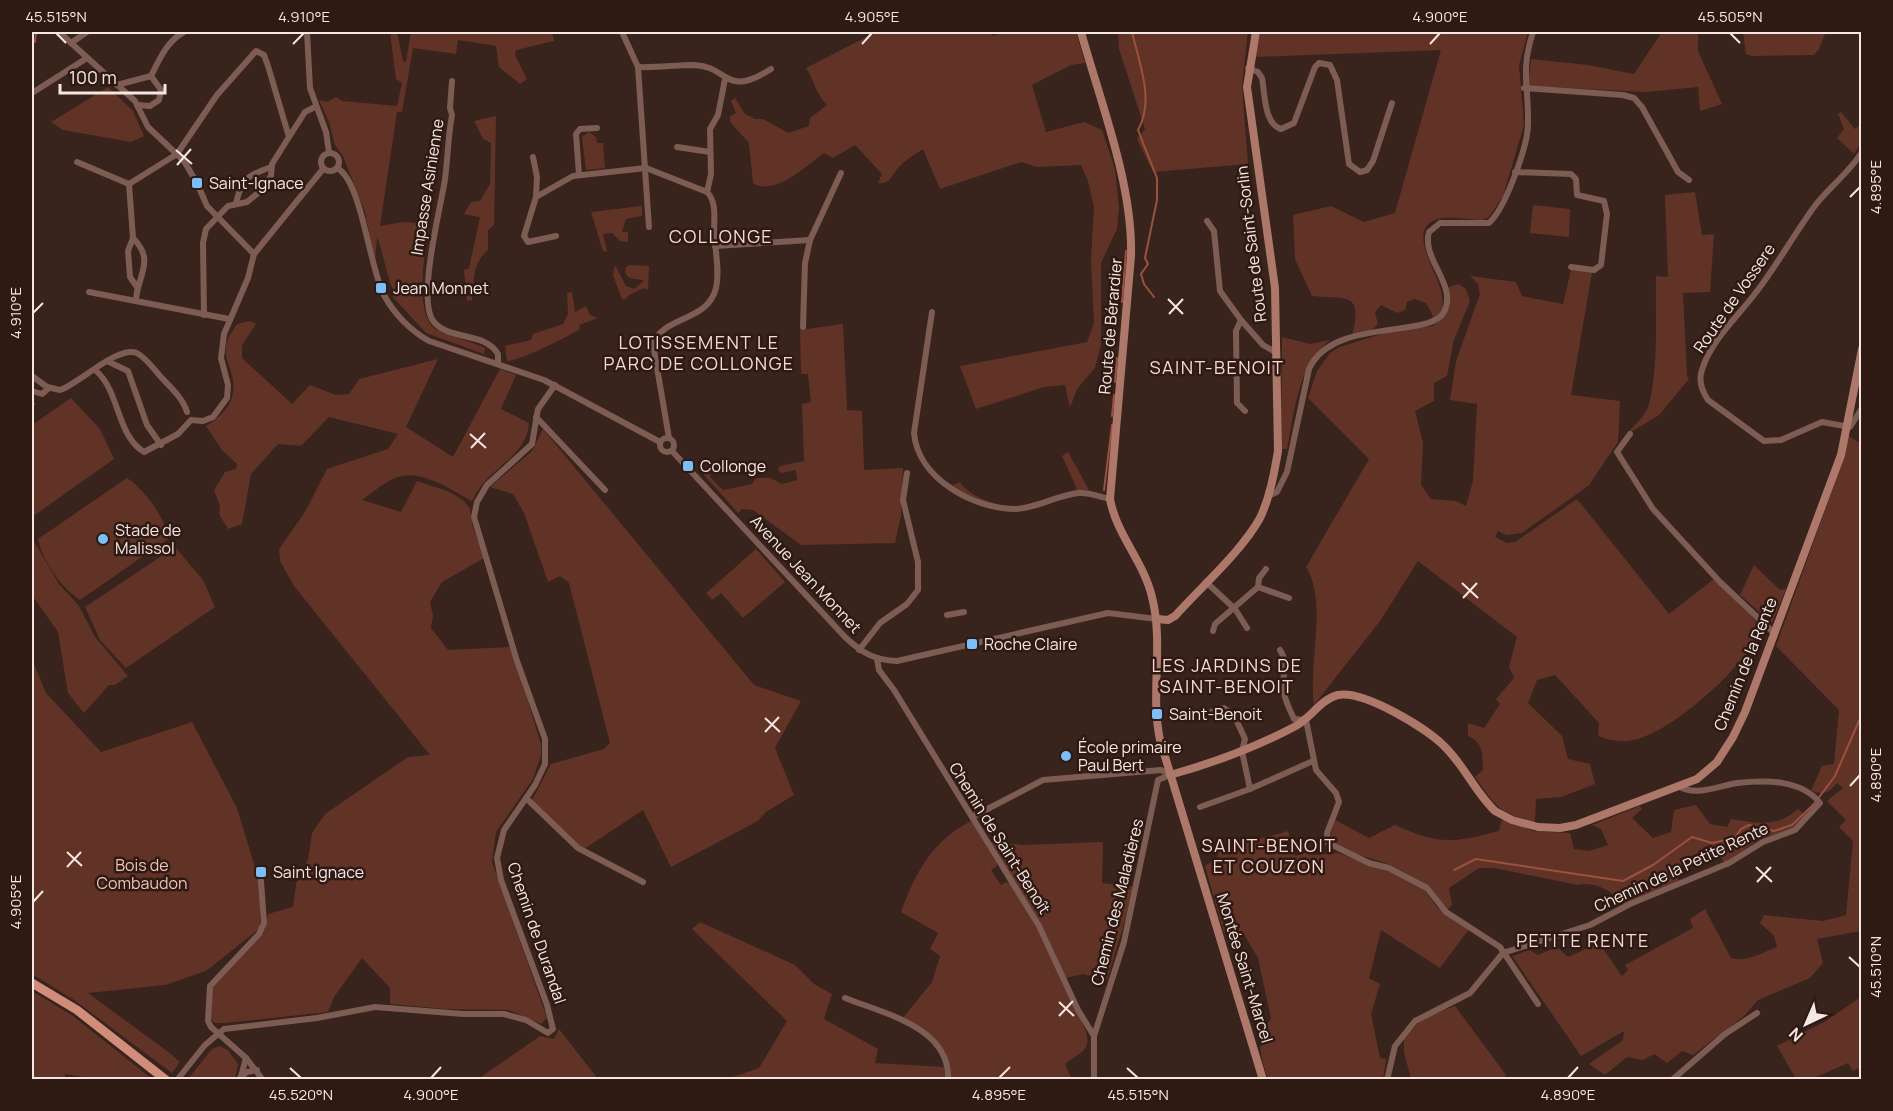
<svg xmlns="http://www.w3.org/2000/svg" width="1893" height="1111" font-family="Manrope,sans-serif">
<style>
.green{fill:#613327}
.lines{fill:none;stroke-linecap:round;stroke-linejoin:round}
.stream{stroke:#9b513d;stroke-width:2}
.street{stroke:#7d5c53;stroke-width:6}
.secondary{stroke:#ad7869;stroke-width:8}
.primary{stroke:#d18d7a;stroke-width:9}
.ticks{fill:none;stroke:#f7e7e3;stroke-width:2}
.poi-dot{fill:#7bbef8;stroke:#2e1913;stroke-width:2}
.labels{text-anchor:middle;stroke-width:5;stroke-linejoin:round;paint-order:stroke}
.poi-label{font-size:16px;fill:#f7e7e3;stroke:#2e1913;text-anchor:start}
.street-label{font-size:16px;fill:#f7e7e3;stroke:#2e1913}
.park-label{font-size:16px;fill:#f0c4b8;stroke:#2e1913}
.neighbourhood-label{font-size:18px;letter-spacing:1.5px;fill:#f9dad2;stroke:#2e1913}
.neatline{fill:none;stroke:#f7e7e3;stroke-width:2}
.ticks-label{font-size:15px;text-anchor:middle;fill:#f7e7e3}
</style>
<rect width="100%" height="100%" fill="#38231d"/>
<g class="green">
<path d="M390,32H397L403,61L406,62L411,32H552L554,41L516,50L515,55L527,79L520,84L499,67L496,46L458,40L456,54L413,48L402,112H397L380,226L403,222L429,224C426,247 412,316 437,330C452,337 470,341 485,348L484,354L426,333L392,296L395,294C386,276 384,255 377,237L375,261L365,212L343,156L335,145L329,122L319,100L327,102L336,97L342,101L397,106L402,83L396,79Z"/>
<path d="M876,32H988L993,36L1001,32H1076L1085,63L1071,65L1032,85L1046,132L1084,122L1102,130L1115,169L1119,208L1117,229L1101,263V345L1095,368L1077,389L1070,408L1065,385L1044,387L976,409L960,366L1087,342L1094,323L1091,260L1094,207L1088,181L1081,165L1037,167L1021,162L940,189L923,149C916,154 905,160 899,167C892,174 891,185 878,183L882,174L855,145L833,158L824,153C807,165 775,197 753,183L749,143L730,122V116L736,113L731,101L735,98L745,114L755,119H763L788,133L809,126L810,118L827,105C815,93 815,81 806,68Z"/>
<polygon points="1118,32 1248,32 1242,85 1248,164 1153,172 1137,139 1145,129 1119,49"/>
<path d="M1261,32H1528L1519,65L1524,125L1503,196L1489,217L1482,220C1469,220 1446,215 1435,220C1397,236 1466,299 1434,318L1426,303L1415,299L1407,302L1405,310L1397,313L1381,305L1375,312L1378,324L1370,332L1352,336C1362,293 1351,299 1312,296L1295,259L1293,215L1331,206L1364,222L1395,213L1441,50L1254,57Z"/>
<polygon points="1662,32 1698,32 1698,51 1722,104 1700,111 1698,87 1646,92 1528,86 1531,59 1588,65 1634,74"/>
<polygon points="1743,32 1826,32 1818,51 1813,55 1752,56 1746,54"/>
<polygon points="108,87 133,111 144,136 131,142 63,130 51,122"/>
<polygon points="1841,112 1855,129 1861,124 1861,143 1854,154 1837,138 1844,129 1838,114"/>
<path d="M496,116L494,225L488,230V250C471,265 475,280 472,300L467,301L464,270L469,268L480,217L464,214L471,202L480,201L490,184L491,143L483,139L474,121Z"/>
<polygon points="589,132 596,137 597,143 603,143 605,168 586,170 582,137"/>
<path d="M1695,192L1702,235L1714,234L1710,292L1683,293L1687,376L1689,379L1659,415L1631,432L1630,430C1638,422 1646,415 1649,404C1659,363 1655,317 1656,276L1668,277L1665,195Z"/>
<polygon points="1533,205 1570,209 1569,237 1530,233"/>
<polygon points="642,206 642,216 626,219 622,232 628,232 628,242 620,241 612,233 603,234 607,252 603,251 591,212"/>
<path d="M615,265L626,286L634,289L644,281C636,277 625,282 625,268L629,265L649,266L648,290L644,288L629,295L626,299H622L613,275Z"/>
<path d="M1571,270L1592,272L1571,395L1620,401L1618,442L1589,485L1581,491L1522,533L1506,535L1498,531L1495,537L1507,543L1515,542L1577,499L1669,614L1714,579L1763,628V632C1739,669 1680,726 1638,739C1624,743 1611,741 1598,736L1599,723L1555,675L1537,680L1528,703L1562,736L1568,759L1590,764L1595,784L1561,797L1536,799L1535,822C1499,813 1496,807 1475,777L1483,770C1482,754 1484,743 1468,736V723L1484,728L1500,704L1496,699L1514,678L1509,667L1517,637L1418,561L1380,621L1314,705C1308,661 1328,603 1306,567L1369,459L1308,398L1317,371L1330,353L1340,347L1391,331L1433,326L1446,315L1449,287L1459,284L1466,289L1470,301L1454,340L1447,376L1434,383V401L1415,411L1423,443L1421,485L1431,499L1456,501L1466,506L1473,481L1477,404L1450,400L1456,361L1480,294L1478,284L1470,276L1516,282L1522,296L1563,304Z"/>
<path d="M572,292L575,312L586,306L590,315L598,318L579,325L580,329C569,336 520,361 507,361L505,346L531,340L533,334L563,324L568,314L567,293Z"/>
<path d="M250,321L256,324L242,345V358L292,404L310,385L336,395L349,394L359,379L438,359L406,427L453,457L500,369L516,375L501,409L529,423C527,458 487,467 472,501C451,490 418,466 393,479C382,484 372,493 362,500L401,512L417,481L450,492L464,501L470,509L472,524L484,558L442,582L430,602L433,616L431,628L448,650L512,647L541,745V755L533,779L496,832L492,862L547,1018L541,1024L509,1010L446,1009L390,1004V988L362,958L334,997L328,1012L225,1023H215L210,1019L211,989L265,929L268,914L293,907L296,884L308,860L312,833L325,814L408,757L430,755L294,586L280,561L279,549L305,512L327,469L388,449L398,434L329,417L301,446L278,444L251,474L242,524L228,529L219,514L220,506L214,490L225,472L236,469L237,464L222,450L206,426C227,413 239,397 231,372C229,365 225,357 226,349C226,339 232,332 237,324Z"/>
<polygon points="843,324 847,410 862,411 864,470 903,468 901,516 895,543 801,545 753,510 742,509 738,513 697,467 710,468 710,477 723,490 752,484 756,478 771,478 782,484 797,480 796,470 781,473 778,470 780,466 804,461 802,404 811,402 808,374 801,374 800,330"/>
<path d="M1282,337L1310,344L1330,340C1297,366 1295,411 1287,449H1281Z"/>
<polygon points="71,398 100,429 114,459 32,517 32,425"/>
<polygon points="543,429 754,685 801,701 775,748 794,795 766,812 758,821 671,867 643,810 584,849 568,837 532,800 551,764 604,749 610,743 569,583 560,576 548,582 524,513 513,494 490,487 532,451"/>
<path d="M1847,435L1861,444V931L1817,939L1823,963L1810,978L1758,1000L1744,1016L1693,1055L1682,1051L1667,1063L1654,1054L1643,1060L1627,1057L1605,1075L1589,1064L1623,1040L1624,1031L1581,1056L1512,956L1530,950L1538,955L1557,947L1568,957L1599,943L1622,976L1628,970L1625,965L1693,928L1690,919L1705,909L1731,958C1746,963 1763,952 1777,947L1774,936L1760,923L1764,915L1823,921L1846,915L1853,841L1839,827L1846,820L1827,801L1843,788L1837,783C1828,793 1825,795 1811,791L1822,766L1834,764L1839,710L1776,646L1843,460Z"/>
<path d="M1068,452L1089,490C1070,492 1054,501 1035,505C1005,511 978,500 951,486L960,482C968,497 1002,508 1019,506C1038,504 1059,494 1077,489L1062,456Z"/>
<path d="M127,478C144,489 166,518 168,539L80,600C62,589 42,560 38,539Z"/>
<polygon points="32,538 59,584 79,606 95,637 128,676 115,685 109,685 84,713 68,693 58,632 32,595"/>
<polygon points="175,547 203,580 215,607 126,668 100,640 85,607"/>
<polygon points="756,549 785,582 743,618 721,593 712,600 706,593"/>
<polygon points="1754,565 1780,590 1786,589 1772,623 1740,595"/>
<polygon points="32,659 46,693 101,752 192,722 237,808 260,884 260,928 206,971 165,985 88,993 171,1054 180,1062 172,1073 74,1000 32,974"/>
<path d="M1696,805L1710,824L1727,827L1731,819C1757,823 1777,828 1798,809L1806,816L1797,826L1757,841L1724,863L1719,853L1706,850L1686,858L1677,877L1679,882L1623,904C1611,891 1596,881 1578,885L1494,868H1479L1449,888L1452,905L1447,910C1429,889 1411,873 1385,863C1367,856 1343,853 1329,839L1335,820L1369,838L1395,825C1439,845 1453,843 1499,831L1502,819L1534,831L1570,833L1574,849L1589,851L1608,845L1601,829L1592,825L1640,806L1642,809L1632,818L1653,838L1671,832L1674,810Z"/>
<path d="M971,821L996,862L997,866L991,870L1001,885L1006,882L1011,884L1044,941L1085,1029C1093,1050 1080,1053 1065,1064L1072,1080L951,1079C949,1047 931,1031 902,1019L932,982L940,956L930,949L938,933L901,912C916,872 931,842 971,821Z"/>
<path d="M1288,831L1295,856L1307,852L1314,855L1338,853L1394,873L1424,889L1437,907L1469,929L1440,968L1381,930L1369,978L1380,984L1371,1014L1380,1058L1386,1059L1383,1079H1268C1261,1057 1254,1039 1271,1019L1258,958L1242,931L1224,933L1205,866L1217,858L1219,850Z"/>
<polygon points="991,842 1023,845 1103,842 1102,883 1135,887 1107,980 1083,974 1066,978 1047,937"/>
<polygon points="700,922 795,965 814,984 832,994 824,1019 878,1049 875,1063 944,1067 945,1079 727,1079 759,1068 787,1021 692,929"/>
<polygon points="32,991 73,1016 152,1079 94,1079 65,1074 65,1079 32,1079"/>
<polygon points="1861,997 1861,1067 1853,1071 1848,1063 1812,1079 1796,1079 1777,1046 1824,1022"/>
<polygon points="1455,1006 1506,1075 1504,1079 1411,1079 1404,1052 1404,1038 1423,1018"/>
<polygon points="559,1029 598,1079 478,1079 540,1036 554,1039"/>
<polygon points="220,1046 228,1050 238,1064 235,1079 188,1079 212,1049"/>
</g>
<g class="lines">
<g class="stream">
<path d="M1132,32C1139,63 1155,100 1138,130L1157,178V200L1145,258L1148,264L1141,274L1144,284L1154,297"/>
<polyline points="35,42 36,32"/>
<polyline points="1122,302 1126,251"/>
<polyline points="1115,382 1117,358"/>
<polyline points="32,406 34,404"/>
<polyline points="1112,416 1114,395"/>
<polyline points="1104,490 1112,425"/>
<polyline points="1454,870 1476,859 1623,881 1653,865 1692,837 1712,843 1735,838 1741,829 1749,825 1774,831 1792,825 1814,804 1835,776 1862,714"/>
</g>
<g class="street">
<polyline points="59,32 135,101 148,127 184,161 197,183 207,206 254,254"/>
<polyline points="307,32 310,88 326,132 329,152"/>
<polyline points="622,32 638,67"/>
<polyline points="71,43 87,32"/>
<polyline points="638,67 649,227"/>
<path d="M638,67C657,68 675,65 694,65C729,66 724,99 771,69"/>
<path d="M1248,68L1258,72L1262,78C1265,94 1264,124 1281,129L1294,123L1315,67L1319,63L1330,65L1337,80L1349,164L1360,172L1367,170L1373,161L1392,103"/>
<path d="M151,76C159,60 167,41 184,32"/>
<path d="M452,81L450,108L452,115C448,136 448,157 445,179C441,207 416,301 434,322C450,341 484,331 498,354V363"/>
<polyline points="117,85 151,76 161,90 159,100 150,106 137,105"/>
<polyline points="1524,88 1623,95 1634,98 1642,107 1678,172 1689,180"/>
<polyline points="32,93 87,58"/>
<polyline points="289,137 305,112 315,107"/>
<polyline points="677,147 710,152"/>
<path d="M1862,152C1849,173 1828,188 1814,207C1793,236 1776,267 1754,295C1737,317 1710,342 1702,370C1698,381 1702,391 1708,400L1764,441L1781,440L1822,422L1850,427L1862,408"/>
<circle cx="330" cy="162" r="9"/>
<polyline points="533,157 537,177 536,197 524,236 528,242 556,236"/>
<polyline points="77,162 129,184"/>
<path d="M337,168C362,181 369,267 384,295C394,314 411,331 429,341L544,380L660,442"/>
<path d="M646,168L707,192C717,202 714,219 714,232C715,249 720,271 716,288C708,322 664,315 653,344L669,438"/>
<polyline points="1515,172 1571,174 1576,179 1577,195 1604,201 1607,214 1601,265 1594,270 1571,267"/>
<polyline points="579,175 576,134 580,129 597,128"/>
<polyline points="707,192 711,174 710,129 718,115 725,79"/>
<polyline points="536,197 573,176 646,168"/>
<path d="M236,203C242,178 247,176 271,167"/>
<polyline points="1207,221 1214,231 1220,291 1241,320"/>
<path d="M133,238C156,261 137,276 136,300"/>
<polyline points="715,246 810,240"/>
<polyline points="137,287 130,277 128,251 133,238 129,184 177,154 217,95 256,51 264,55 268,66 289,137 272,164 271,176 258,193 247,202 228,206 206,229 203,243 204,315"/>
<polyline points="89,292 229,319"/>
<path d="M932,312L914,433C918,479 974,509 1016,509C1038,508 1057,495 1079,493C1090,492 1099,497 1110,499"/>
<polyline points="803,327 805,263 810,240 841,173"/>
<polyline points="107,361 128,371 147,425 161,445"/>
<path d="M95,370C120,390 116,435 144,452L178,434L191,420L203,421L213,417L227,398L228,385L221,358L224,334L248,278L254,254L323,169"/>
<path d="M32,376L47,387L60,390C80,383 118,345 137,353C146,358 153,368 160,376C170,387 183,398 187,412"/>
<polyline points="32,391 42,394 49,388"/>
<polyline points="1245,411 1237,403 1236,331 1241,320 1263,345 1277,353"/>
<polyline points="536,417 605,490"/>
<polyline points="1630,434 1617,452 1653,509 1720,582 1774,633"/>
<circle cx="667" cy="445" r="7"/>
<path d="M672,451L845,637C862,653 874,660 897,661L1108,613L1157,619"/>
<path d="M1268,496L1277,492L1287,472L1309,369C1332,317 1430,339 1444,312C1458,285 1421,259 1429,232L1440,223H1489C1505,209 1528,146 1528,124C1529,86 1520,72 1533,32"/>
<polyline points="1206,582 1235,609 1247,628"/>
<polyline points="1258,587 1259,578 1266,569"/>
<polyline points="947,615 964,612"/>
<polyline points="1213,631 1215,624 1258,587 1289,598"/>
<polyline points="859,650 880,623 907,604 918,590 918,562 903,500 907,473"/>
<path d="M1280,650C1289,662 1281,678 1284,692C1285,701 1290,710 1294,719L1306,720L1316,770L1336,793L1339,802L1327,833L1328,843L1369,863L1389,868L1427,888L1446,912L1500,947L1538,1004"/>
<polyline points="877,659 879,670 894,690 1039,926 1078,1010 1094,1036"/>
<polyline points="1204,714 1224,708 1234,715 1245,739 1242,751 1250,789"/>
<polyline points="526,798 578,848 643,882"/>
<polyline points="1200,807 1250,789 1313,761"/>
<polyline points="972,817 1043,780 1161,770 1169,774"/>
<polyline points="261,881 264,923 259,934 210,986 208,1021 211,1027 246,1058 263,1080"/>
<path d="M845,998C882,1013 951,1027 948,1080"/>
<polyline points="240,1078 247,1072 257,1070"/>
<polyline points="177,1080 205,1045 224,1029 317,1018 375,1007 463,1014 504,1014 526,1020 548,1033 553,1029 547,1005 501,880 497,858 504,830 535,785 545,764 545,739 517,661 474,517 477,502 487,485 532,444 538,409 555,385"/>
<polyline points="240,1080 246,1058"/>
<polyline points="1094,1080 1094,1036 1124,942 1158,780 1170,775"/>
<path d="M1387,1080L1395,1046L1415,1021L1470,993L1503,953L1590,925L1630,904L1729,863L1763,842L1795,830L1820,803C1801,779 1765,780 1737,783C1718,786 1696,797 1678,786"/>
<polyline points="1672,1080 1725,1034 1757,1013"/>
</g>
<g class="secondary">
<path d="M1081,32C1100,101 1133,184 1131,256L1110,499C1116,534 1144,562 1152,597C1164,644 1150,693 1160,740L1263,1080"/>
<path d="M1157,619L1168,620L1175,616C1200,588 1242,551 1260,518C1270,497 1274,474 1278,451L1275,288L1247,87L1256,32"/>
<path d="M1170,775C1213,763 1254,748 1294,727C1310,719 1321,699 1338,695C1364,690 1426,728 1444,746C1464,765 1475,792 1495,811L1512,820L1538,827L1560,828L1576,825L1697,779L1717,762L1733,737L1745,712L1841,455L1862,349"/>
</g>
<polyline class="primary" points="32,983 77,1010 166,1080"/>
</g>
<path class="ticks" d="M56,33L66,43M1730,33L1740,43M293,44L304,33M862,44L872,33M1430,44L1440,33M176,150L192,164M177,165L191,149M1850,197L1860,187M1168,299L1183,314M33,313L43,303M1169,314L1183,299M470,434L486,448M471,448L485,433M1462,583L1478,598M1463,598L1477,583M765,718L780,732M765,732L779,717M1850,786L1860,775M67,852L82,866M67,867L81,852M1756,867L1772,882M1757,882L1771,867M33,902L43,891M1849,957L1860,967M1059,1002L1074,1016M1059,1016L1073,1001M290,1068L301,1078M1127,1068L1138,1078M431,1078L441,1067M999,1078L1010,1067M1568,1078L1578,1067"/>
<g class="poi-dot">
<rect x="191" y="177" width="12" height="12" rx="3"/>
<rect x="375" y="282" width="12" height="12" rx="3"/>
<rect x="682" y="460" width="12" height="12" rx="3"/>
<circle cx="103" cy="539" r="6"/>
<rect x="966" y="638" width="12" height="12" rx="3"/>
<rect x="1151" y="708" width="12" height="12" rx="3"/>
<circle cx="1066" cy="756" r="6"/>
<rect x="255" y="866" width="12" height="12" rx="3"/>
</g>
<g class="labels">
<g class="poi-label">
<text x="209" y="189">Saint-Ignace</text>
<text x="393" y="294">Jean Monnet</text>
<text x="700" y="472">Collonge</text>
<text x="115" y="536">Stade de<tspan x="115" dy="18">Malissol</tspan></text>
<text x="984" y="650">Roche Claire</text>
<text x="1169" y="720">Saint-Benoit</text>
<text x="1078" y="753">École primaire<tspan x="1078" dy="18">Paul Bert</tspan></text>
<text x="273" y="878">Saint Ignace</text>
</g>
<g class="street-label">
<text transform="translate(427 187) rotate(-81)" y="6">Impasse Asinienne</text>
<text transform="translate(1251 244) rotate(-97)" y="6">Route de Saint-Sorlin</text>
<text transform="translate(1734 298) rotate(-55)" y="6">Route de Vossere</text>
<text transform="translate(1110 326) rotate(-85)" y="6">Route de Bérardier</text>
<text transform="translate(806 574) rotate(47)" y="6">Avenue Jean Monnet</text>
<text transform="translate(1745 664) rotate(-68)" y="6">Chemin de la Rente</text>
<text transform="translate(1000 838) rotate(58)" y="6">Chemin de Saint-Benoît</text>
<text transform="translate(1681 867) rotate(-25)" y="6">Chemin de la Petite Rente</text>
<text transform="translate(1117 902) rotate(-76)" y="6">Chemin des Maladières</text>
<text transform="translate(537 933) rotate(71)" y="6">Chemin de Durandal</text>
<text transform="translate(1245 968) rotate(73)" y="6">Montée Saint-Marcel</text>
</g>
<g class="park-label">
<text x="142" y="871">Bois de<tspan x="142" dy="18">Combaudon</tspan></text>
</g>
<g class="neighbourhood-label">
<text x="721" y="243">COLLONGE</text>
<text x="699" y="349">LOTISSEMENT LE<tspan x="699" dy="21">PARC DE COLLONGE</tspan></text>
<text x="1217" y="374">SAINT-BENOIT</text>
<text x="1227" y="672">LES JARDINS DE<tspan x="1227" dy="21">SAINT-BENOIT</tspan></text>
<text x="1269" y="852">SAINT-BENOIT<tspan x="1269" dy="21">ET COUZON</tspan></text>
<text x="1583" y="947">PETITE RENTE</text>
</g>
</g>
<rect width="1893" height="1111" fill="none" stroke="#2e1913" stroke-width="66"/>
<g transform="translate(1806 1024) rotate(224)" stroke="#2e1913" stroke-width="4.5" paint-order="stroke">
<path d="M0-4.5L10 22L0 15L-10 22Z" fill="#f7e7e3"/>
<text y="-9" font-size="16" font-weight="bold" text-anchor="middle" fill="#f7e7e3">N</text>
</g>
<path d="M60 84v9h105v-9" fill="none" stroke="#f7e7e3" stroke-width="3"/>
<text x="69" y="84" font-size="18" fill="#f7e7e3" stroke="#2e1913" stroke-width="4.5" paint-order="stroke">100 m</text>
<rect x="33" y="33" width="1827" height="1045" class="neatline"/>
<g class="ticks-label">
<text x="56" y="22">45.515°N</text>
<text x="304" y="22">4.910°E</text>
<text x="872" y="22">4.905°E</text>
<text x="1440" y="22">4.900°E</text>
<text x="1730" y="22">45.505°N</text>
<text transform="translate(1876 187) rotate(-90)" y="5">4.895°E</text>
<text transform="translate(16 313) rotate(-90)" y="5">4.910°E</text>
<text transform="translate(1876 775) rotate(-90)" y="5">4.890°E</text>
<text transform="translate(16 902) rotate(-90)" y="5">4.905°E</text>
<text transform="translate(1876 967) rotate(-90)" y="5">45.510°N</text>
<text x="301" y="1100">45.520°N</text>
<text x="431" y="1100">4.900°E</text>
<text x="999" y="1100">4.895°E</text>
<text x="1138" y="1100">45.515°N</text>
<text x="1568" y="1100">4.890°E</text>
</g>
</svg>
